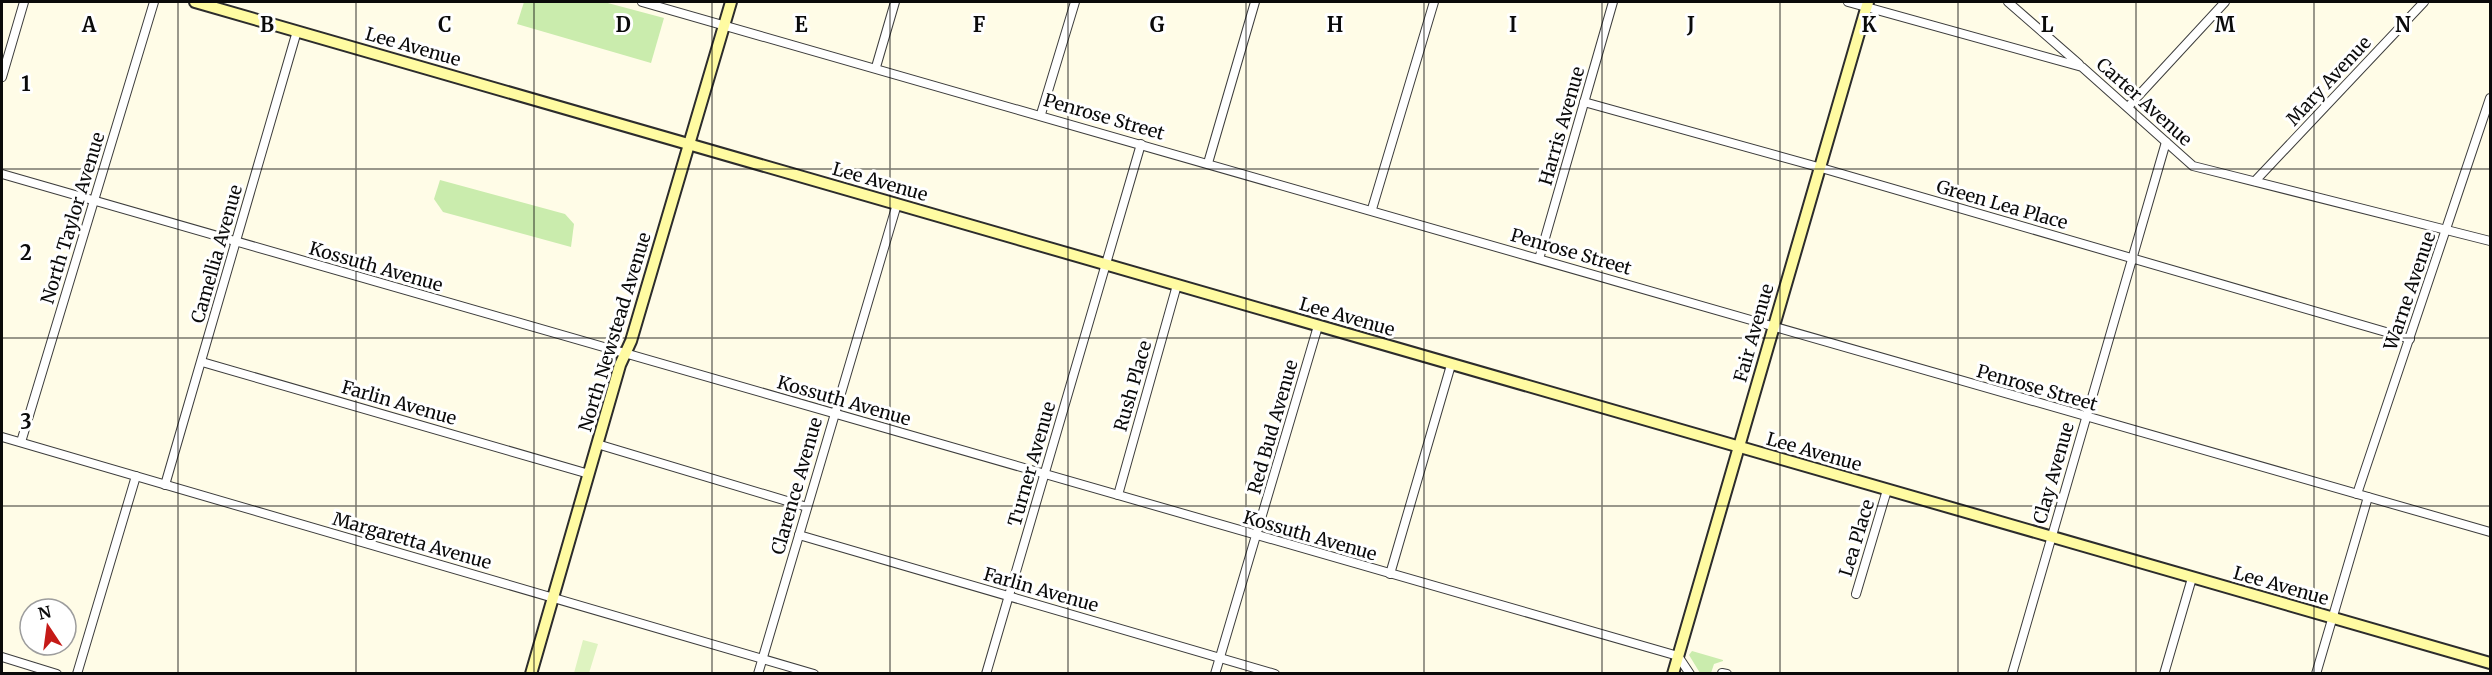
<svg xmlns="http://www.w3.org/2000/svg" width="2492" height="675" font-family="Merriweather,serif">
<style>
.green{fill:#caecad}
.pitch{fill:#def3c0}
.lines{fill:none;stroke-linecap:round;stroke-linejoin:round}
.street-casing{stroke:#3d3d3d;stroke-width:10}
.secondary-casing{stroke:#2c2c2c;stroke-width:14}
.street{stroke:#fff;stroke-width:8}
.secondary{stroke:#fffba2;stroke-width:10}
.grid{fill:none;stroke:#0a0a0a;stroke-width:1.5;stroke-opacity:0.55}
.labels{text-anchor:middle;stroke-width:6;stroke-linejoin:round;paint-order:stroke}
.street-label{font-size:18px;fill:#0a0a0a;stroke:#fff}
.grid-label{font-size:20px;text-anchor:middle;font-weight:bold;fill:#0a0a0a;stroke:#fff;stroke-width:6;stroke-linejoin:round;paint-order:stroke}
</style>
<rect width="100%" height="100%" fill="#fffce7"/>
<g class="green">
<polygon points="524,2 604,2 664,18 651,63 517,24"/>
<polygon points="440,180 565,214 574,224 571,247 443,212 434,199"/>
<polygon points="1692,651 1723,660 1723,661 1714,664 1711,673 1700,673 1689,655"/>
</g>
<polygon class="pitch" points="583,640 598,644 589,673 574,673"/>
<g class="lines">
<defs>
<g id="street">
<polyline points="642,2 2490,532"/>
<polyline points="1848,2 2082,67 2193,166 2490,241"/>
<polyline points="2008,2 2079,64"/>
<polyline points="876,67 895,2"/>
<polyline points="2,77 24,2"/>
<polyline points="1584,102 1811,165 2410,339"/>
<polyline points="2128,107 2225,2"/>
<polyline points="1041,114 1075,2"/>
<polyline points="1208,163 1255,2"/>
<polyline points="2,174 1678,656 1690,674"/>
<polyline points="2255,181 2424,2"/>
<polyline points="1372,209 1434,2"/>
<polyline points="1539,259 1613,2"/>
<polyline points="202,362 589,474"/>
<polyline points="2,437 814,674"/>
<polyline points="21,442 154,2"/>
<polyline points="597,444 807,507"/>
<polyline points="165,485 297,31"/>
<polyline points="2357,494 2490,98"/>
<polyline points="1118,495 1177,285"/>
<polyline points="799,535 1275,674"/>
<polyline points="1390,574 1451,365"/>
<polyline points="1856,594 1887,490"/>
<polyline points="2,657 57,674"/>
<polyline points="1722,673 1727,674"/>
<polyline points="77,674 136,476"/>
<polyline points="758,674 897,204"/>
<polyline points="986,674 1141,144"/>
<polyline points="1215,674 1318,326"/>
<polyline points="2012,674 2166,142"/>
<polyline points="2164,674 2192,578"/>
<polyline points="2316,674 2368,497"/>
</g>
<g id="secondary">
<polyline points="195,2 2490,663"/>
<polyline points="531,674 620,365 631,341 731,2"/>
<polyline points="1673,674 1868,2"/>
</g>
</defs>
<use href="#street" class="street-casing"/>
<use href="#secondary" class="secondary-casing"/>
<use href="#street" class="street"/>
<use href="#secondary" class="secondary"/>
</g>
<path class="grid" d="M178,2V674M356,2V674M534,2V674M712,2V674M890,2V674M1068,2V674M1246,2V674M1424,2V674M1602,2V674M1780,2V674M1958,2V674M2136,2V674M2314,2V674M2,169H2490M2,338H2490M2,506H2490"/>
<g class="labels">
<g class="street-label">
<text transform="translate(413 47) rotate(16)" y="6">Lee Avenue</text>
<text transform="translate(2329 81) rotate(-47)" y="6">Mary Avenue</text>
<text transform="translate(2144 102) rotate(42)" y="6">Carter Avenue</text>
<text transform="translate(1104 117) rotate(16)" y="6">Penrose Street</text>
<text transform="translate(1562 126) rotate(-74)" y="6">Harris Avenue</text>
<text transform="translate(880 182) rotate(16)" y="6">Lee Avenue</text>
<text transform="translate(2002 205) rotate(16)" y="6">Green Lea Place</text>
<text transform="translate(73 218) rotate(-73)" y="6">North Taylor Avenue</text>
<text transform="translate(1571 252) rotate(16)" y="6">Penrose Street</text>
<text transform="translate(217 254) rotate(-74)" y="6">Camellia Avenue</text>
<text transform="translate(376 267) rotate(16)" y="6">Kossuth Avenue</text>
<text transform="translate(2410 291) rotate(-71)" y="6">Warne Avenue</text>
<text transform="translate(1347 317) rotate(16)" y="6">Lee Avenue</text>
<text transform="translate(615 332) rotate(-73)" y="6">North Newstead Avenue</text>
<text transform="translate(1754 333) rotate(-74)" y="6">Fair Avenue</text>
<text transform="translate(1133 386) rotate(-74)" y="6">Rush Place</text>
<text transform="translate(2037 388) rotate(16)" y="6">Penrose Street</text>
<text transform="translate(844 401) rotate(16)" y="6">Kossuth Avenue</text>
<text transform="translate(399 403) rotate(16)" y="6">Farlin Avenue</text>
<text transform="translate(1273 427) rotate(-74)" y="6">Red Bud Avenue</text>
<text transform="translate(1814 452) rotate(16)" y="6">Lee Avenue</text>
<text transform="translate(1032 464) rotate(-74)" y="6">Turner Avenue</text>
<text transform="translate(2054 473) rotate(-74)" y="6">Clay Avenue</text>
<text transform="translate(797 486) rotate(-74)" y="6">Clarence Avenue</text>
<text transform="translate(1310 536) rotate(16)" y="6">Kossuth Avenue</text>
<text transform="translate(1857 538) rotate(-73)" y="6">Lea Place</text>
<text transform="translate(412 541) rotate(16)" y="6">Margaretta Avenue</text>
<text transform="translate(2281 586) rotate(16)" y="6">Lee Avenue</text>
<text transform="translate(1041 590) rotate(16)" y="6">Farlin Avenue</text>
</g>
</g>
<g class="grid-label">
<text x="89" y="32">A</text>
<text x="267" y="32">B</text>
<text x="445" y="32">C</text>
<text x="623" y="32">D</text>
<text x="801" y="32">E</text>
<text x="979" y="32">F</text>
<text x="1157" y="32">G</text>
<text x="1335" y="32">H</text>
<text x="1513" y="32">I</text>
<text x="1691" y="32">J</text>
<text x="1869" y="32">K</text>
<text x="2047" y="32">L</text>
<text x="2225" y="32">M</text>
<text x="2403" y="32">N</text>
<text x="26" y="91">1</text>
<text x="26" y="260">2</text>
<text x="26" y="429">3</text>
</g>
<rect width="2492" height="675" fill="none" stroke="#0a0a0a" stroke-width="6"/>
<g transform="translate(48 627) rotate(347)"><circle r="28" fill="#ffffff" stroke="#9d9d9d" stroke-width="1.5"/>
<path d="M0-4.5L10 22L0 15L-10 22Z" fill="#c51a17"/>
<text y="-9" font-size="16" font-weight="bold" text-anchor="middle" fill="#0a0a0a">N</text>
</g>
</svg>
